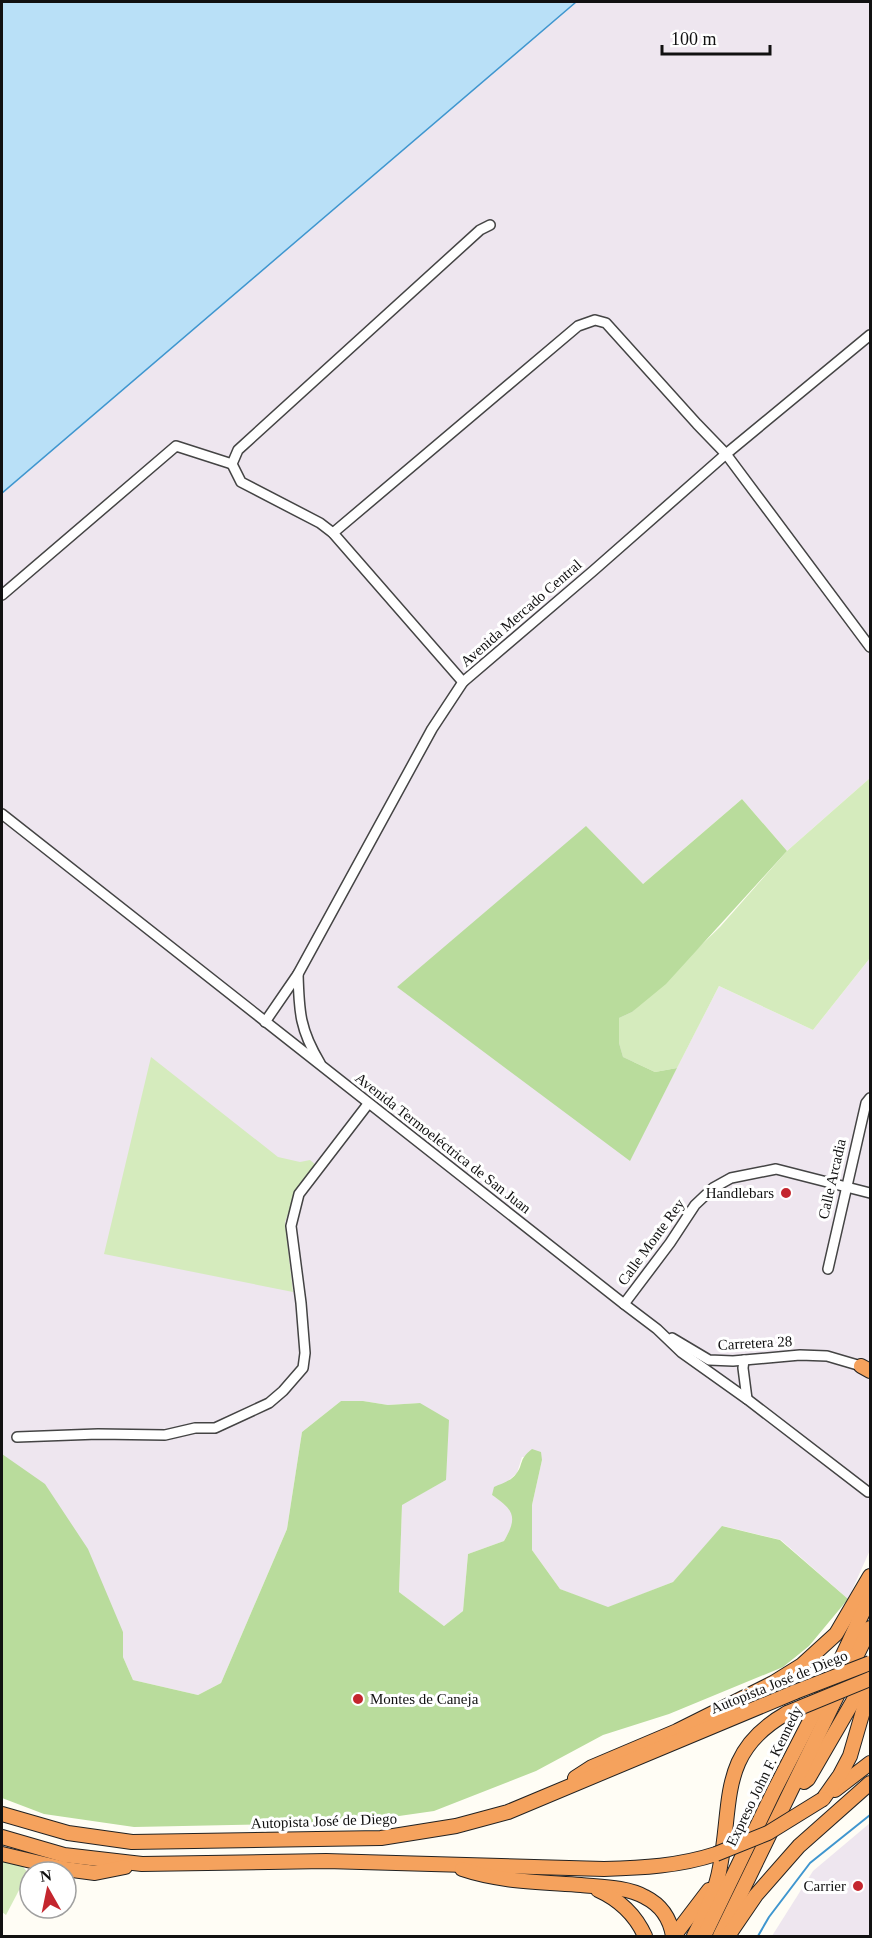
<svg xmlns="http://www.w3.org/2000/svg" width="872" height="1938" font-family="Georgia,serif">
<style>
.industrial{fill:#eee6ef}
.green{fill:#d5ebbd}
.forest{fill:#b9dc9c}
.water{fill:#b9e0f7;stroke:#3f96cf;stroke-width:1.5}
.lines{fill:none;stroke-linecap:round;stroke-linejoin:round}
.stream{stroke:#3f96cf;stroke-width:2}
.minor-casing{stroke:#444;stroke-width:12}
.highway-casing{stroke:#222;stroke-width:16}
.minor{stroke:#fff;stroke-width:9}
.highway{stroke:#f5a25d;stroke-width:14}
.highway-bridge-casing{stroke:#222;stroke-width:16;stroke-linecap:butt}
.highway-bridge{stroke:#f5a25d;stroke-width:14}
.poi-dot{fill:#c4262e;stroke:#fff;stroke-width:2}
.labels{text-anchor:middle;stroke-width:6;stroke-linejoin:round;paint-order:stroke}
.street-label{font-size:15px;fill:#111;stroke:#fff}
.poi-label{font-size:15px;fill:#111;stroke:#fff;text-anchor:end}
</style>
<rect width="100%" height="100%" fill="#fffdf5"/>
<g class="industrial">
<polygon points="576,2 870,2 870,778 787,851 742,799 643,884 629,1161 719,986 813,1030 870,958 870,1550 848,1599 781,1540 723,1526 673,1582 607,1608 560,1589 532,1550 532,1505 542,1460 522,1457 517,1473 492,1495 507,1505 512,1513 513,1525 504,1541 468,1554 463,1611 444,1626 399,1592 402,1504 446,1480 420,1403 388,1405 363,1401 341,1401 302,1432 287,1529 221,1683 198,1695 133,1680 123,1657 123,1632 2,1454 2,493"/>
<polygon points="870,1823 870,1936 772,1936 813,1871"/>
</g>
<g class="green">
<polygon points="870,778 870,958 813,1030 719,986 677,1068 655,1072 623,1057 619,1043 619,1018 632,1012 720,927 787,851"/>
<polygon points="151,1057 278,1157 300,1162 310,1160 316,1165 297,1189 285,1222 293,1292 104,1254"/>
<polygon points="2,1857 20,1863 28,1873 6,1915 2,1912"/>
</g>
<g class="forest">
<polygon points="742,799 787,851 666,984 632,1012 619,1018 619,1043 623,1057 655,1072 677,1068 630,1161 397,987 586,826 643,884"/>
<path d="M341,1401H363L388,1405L420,1403L449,1420L446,1480L402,1505L399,1592L444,1626L463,1611L468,1554L504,1541C518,1517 514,1510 492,1495L494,1487C501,1484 511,1481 516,1474C524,1464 518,1460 532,1449L541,1452L542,1460L532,1505V1550L560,1589L608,1607L673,1582L722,1526L780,1540L848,1599L809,1646L783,1667L669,1714L603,1735L536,1771L434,1811L364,1821L332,1823L134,1827L44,1814L2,1798V1454L45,1484L88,1549L123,1632V1657L133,1680L198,1695L221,1683L287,1529L302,1432Z"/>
</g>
<polygon class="water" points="2,2 576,2 2,493"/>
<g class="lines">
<polyline class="stream" points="758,1936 769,1917 810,1863 870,1815"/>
<defs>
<g id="minor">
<polyline points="333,533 578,326 595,320 606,323 697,424 726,454 870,647"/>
<polyline points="2,595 176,446 232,464"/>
<polyline points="463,682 333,533 320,523 241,482 232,464 238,450 480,230 490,225"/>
<polyline points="2,814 624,1304 657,1329 681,1352 747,1399 868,1492"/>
<path d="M298,974C299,1012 300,1030 320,1063"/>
<polyline points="265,1022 298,974 432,729 463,682 593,571 726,454 870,335"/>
<polyline points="828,1269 866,1103 870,1098"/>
<polyline points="624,1304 670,1243 695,1205 713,1188 731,1178 776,1169 870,1193"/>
<polyline points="672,1338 709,1360 733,1361 800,1355 827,1356 861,1366"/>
<polyline points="744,1360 743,1368 747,1399"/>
<polyline points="17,1437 98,1434 165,1435 195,1428 215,1428 269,1403 283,1391 303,1368 305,1353 301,1303 291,1226 299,1194 368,1104"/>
</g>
<g id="highway">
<polyline points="861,1366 870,1371"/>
<polyline points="575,1778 592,1767 677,1731 773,1683 802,1665 836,1634 870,1576"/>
<polyline points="804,1782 808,1779 870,1672"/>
<polyline points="835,1790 870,1763"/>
<polyline points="823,1799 840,1775 850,1756 870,1687"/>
<polyline points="2,1814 68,1833 132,1842 381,1838 456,1826 508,1812 795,1692"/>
<path d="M2,1837L64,1855L142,1864L326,1861L604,1869C642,1868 679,1866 716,1854"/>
<polyline points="2,1854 65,1869 95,1873 125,1867"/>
<path d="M462,1869C500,1882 541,1882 581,1885C601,1887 627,1887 645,1897C661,1905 670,1918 673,1936"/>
<path d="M598,1890C620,1900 635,1914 645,1936"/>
<polyline points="674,1936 709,1890"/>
<path d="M694,1936C705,1915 716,1891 720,1867C733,1801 718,1752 787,1713"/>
<polyline points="704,1936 774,1791 835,1672 870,1597"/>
<polyline points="720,1936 870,1628"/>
<polyline points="728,1936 756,1895 799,1846 870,1783"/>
</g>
</defs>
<use href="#minor" class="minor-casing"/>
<use href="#highway" class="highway-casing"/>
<use href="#minor" class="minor"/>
<use href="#highway" class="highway"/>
<defs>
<g id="highway-bridge">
<polyline points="795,1692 870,1663"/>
<polyline points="787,1713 870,1679"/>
<polyline points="716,1854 768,1833 823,1799"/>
</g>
</defs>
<use href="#highway-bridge" class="highway-bridge-casing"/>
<use href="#highway-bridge" class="highway-bridge"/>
</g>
<g class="poi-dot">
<circle cx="786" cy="1193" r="6"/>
<circle cx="358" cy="1699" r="6"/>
<circle cx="858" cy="1886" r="6"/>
</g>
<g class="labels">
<g class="street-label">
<text transform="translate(521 613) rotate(-41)" y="5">Avenida Mercado Central</text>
<text transform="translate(443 1143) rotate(38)" y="5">Avenida Termoeléctrica de San Juan</text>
<text transform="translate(832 1179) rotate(-77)" y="5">Calle Arcadia</text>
<text transform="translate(651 1242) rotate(-54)" y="5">Calle Monte Rey</text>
<text transform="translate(755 1343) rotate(-3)" y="5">Carretera 28</text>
<text transform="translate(779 1682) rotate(-22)" y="5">Autopista José de Diego</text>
<text transform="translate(764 1776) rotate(-64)" y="5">Expreso John F. Kennedy</text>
<text transform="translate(324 1821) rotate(-2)" y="5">Autopista José de Diego</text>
</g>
<g class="poi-label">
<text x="774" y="1198">Handlebars</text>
<text x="370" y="1704" text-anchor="start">Montes de Caneja</text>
<text x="846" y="1891">Carrier</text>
</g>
</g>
<rect width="872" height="1938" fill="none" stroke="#111111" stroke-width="6"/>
<g transform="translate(48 1890) rotate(351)"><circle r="28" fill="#ffffff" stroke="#a0a0a0" stroke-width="1.5"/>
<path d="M0-4.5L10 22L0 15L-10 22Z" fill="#c4262e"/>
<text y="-9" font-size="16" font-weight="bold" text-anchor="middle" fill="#111111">N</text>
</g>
<path d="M662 45v9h108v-9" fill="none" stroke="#111111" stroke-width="3"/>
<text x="671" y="45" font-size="18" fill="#111111" stroke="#ffffff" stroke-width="4.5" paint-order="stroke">100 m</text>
</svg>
